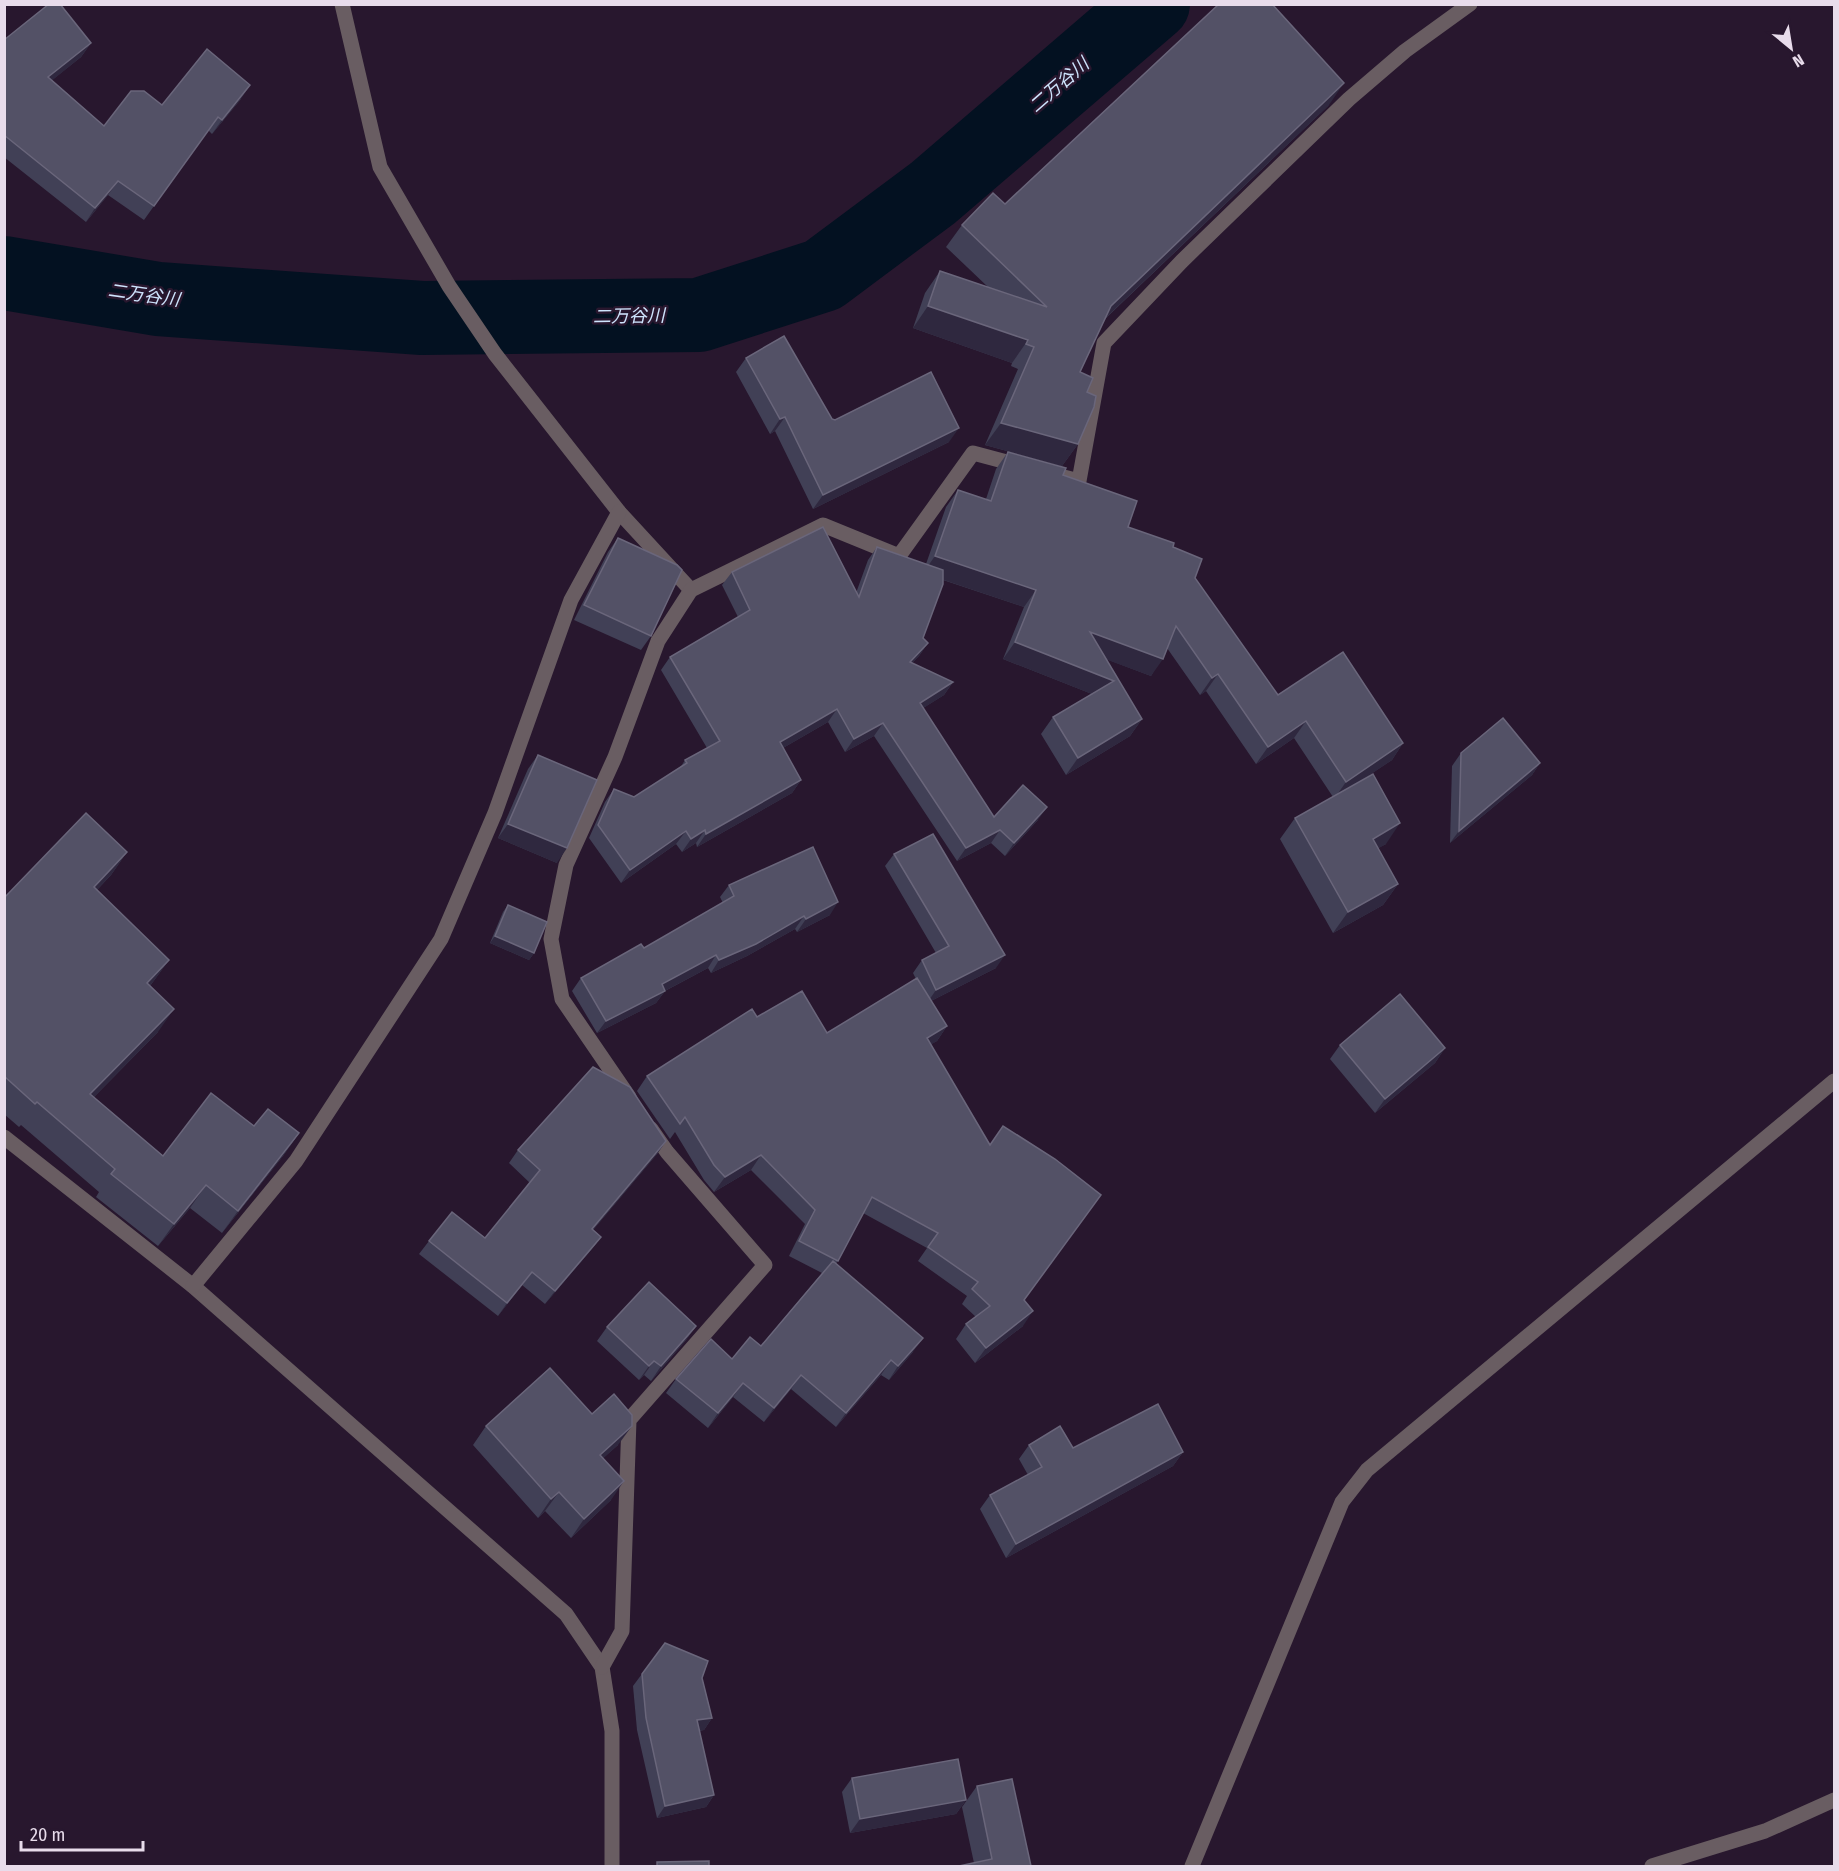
<svg xmlns="http://www.w3.org/2000/svg" width="1839" height="1871" font-family="'Fira Sans Condensed','Noto Sans JP',sans-serif">
<style>
.lines{fill:none;stroke-linecap:round;stroke-linejoin:round}
.river{stroke:#031121;stroke-width:74}
.minor{stroke:#695d62;stroke-width:15}
.wall{fill:#414056}
.shaded-wall{fill:#2f283f}
.building{fill:#535166;stroke:#6a667b;stroke-width:1.5}
.labels{text-anchor:middle;stroke-width:5;stroke-linejoin:round;paint-order:stroke}
.water-label{font-size:18px;font-style:italic;fill:#cee4fd;stroke:#28172e}
</style>
<rect width="100%" height="100%" fill="#28172e"/>
<g class="lines">
<polyline class="river" points="4,273 158,299 422,318 699,315 823,275 933,193 1153,4"/>
<g class="minor">
<polyline points="342,4 380,167 449,286 495,354 619,512 691,590"/>
<polyline points="1060,476 1079,481 1104,343 1182,261 1349,99 1405,51 1470,4"/>
<polyline points="629,1097 562,999 551,939 566,865 615,757 658,641 691,590 823,525 899,556 973,453 1022,466"/>
<polyline points="4,1137 193,1286 566,1614 602,1667 612,1731 612,1866"/>
<polyline points="193,1286 296,1161 441,939 495,813 571,600 619,512"/>
<polyline points="602,1667 622,1631 629,1420 765,1265 667,1152 651,1129"/>
<polyline points="1192,1866 1342,1502 1367,1470 1834,1081"/>
<polyline points="1652,1866 1765,1831 1834,1800"/>
</g>
</g>
<g class="wall">
<polygon points="4,40 91,43 81,57 52,80 104,126 162,105 241,99 212,134 208,130 144,220 108,195 86,222 4,157"/>
<polygon points="1329,105 1105,319 1080,372 1087,392 1078,444 1062,466 985,445 1018,369 1011,366 1012,363 913,328 925,293 940,271 988,287 946,247 962,225 1005,204"/>
<polygon points="746,358 832,419 949,442 813,509 775,431 770,434 736,372"/>
<polygon points="1008,452 1063,475 1128,527 1173,547 1278,695 1403,743 1392,760 1357,783 1386,844 1378,848 1398,884 1383,905 1333,933 1280,839 1295,818 1333,797 1294,738 1256,764 1206,691 1200,695 1167,648 1151,676 1106,659 1142,719 1130,736 1066,775 1041,734 1053,717 1092,694 1003,659 1024,607 943,580 923,638 928,643 919,656 912,663 953,682 944,695 923,708 994,817 1038,820 1005,856 991,843 957,861 874,736 845,752 828,722 783,748 801,780 792,793 697,847 696,843 682,852 676,844 621,883 589,838 605,802 614,789 634,797 680,768 685,760 707,748 661,670 670,657 738,617 722,585 732,572 856,593 868,560 877,547 926,564 946,507 958,490 986,499 996,469"/>
<polygon points="618,538 651,636 641,650 574,620 608,552"/>
<polygon points="1461,753 1540,763 1532,775 1450,843 1452,766"/>
<polygon points="538,755 557,863 498,838 528,769"/>
<polygon points="127,852 111,875 97,890 169,960 150,986 158,1032 94,1097 163,1156 254,1126 299,1133 283,1156 222,1233 190,1208 158,1246 96,1197 99,1192 21,1125 19,1127 4,1114 4,898"/>
<polygon points="894,854 996,968 931,1001 947,1026 937,1041 931,1044 1024,1300 1023,1326 975,1363 956,1339 966,1324 976,1317 962,1304 967,1296 918,1261 927,1248 863,1213 836,1264 913,1352 889,1380 881,1375 836,1427 791,1389 764,1422 733,1397 708,1428 666,1393 676,1379 732,1359 761,1346 822,1273 789,1256 805,1224 751,1170 714,1192 704,1180 675,1132 670,1139 637,1091 647,1076 757,1017 827,1033 916,979 913,973 922,960 936,953 885,866"/>
<polygon points="729,885 830,915 797,932 795,929 747,956 711,973 708,968 665,991 656,1003 597,1033 572,991 581,978 644,948 723,903 720,897"/>
<polygon points="508,905 534,953 529,960 490,943 503,912"/>
<polygon points="1340,1045 1445,1048 1435,1063 1375,1113 1330,1059"/>
<polygon points="666,1141 657,1154 593,1230 601,1237 591,1250 545,1304 522,1285 498,1316 419,1254 429,1241 485,1238 530,1183 509,1163 518,1150"/>
<polygon points="696,1326 686,1340 651,1381 644,1375 639,1380 597,1341 607,1327"/>
<polygon points="486,1426 618,1445 603,1458 611,1500 571,1538 545,1511 538,1518 473,1445"/>
<polygon points="1029,1445 1073,1448 1183,1452 1173,1466 1006,1558 980,1509 990,1495 1028,1475 1019,1459"/>
<polygon points="665,1643 712,1718 704,1730 699,1731 714,1795 706,1807 657,1818 637,1730 633,1686"/>
<polygon points="852,1778 966,1800 956,1814 850,1833 842,1792"/>
<polygon points="977,1786 1031,1866 974,1863 962,1807"/>
</g>
<g class="shaded-wall">
<polygon points="91,43 81,57 39,91 48,77"/>
<polygon points="1344,83 1329,105 1095,328 1111,306"/>
<polygon points="250,85 241,99 212,134 222,120"/>
<polygon points="118,181 108,195 86,222 95,208"/>
<polygon points="928,306 1028,340 1012,363 913,328"/>
<polygon points="785,417 775,431 770,434 780,419"/>
<polygon points="1001,423 1078,444 1062,466 985,445"/>
<polygon points="959,428 949,442 813,509 823,495"/>
<polygon points="935,556 1036,590 1024,607 923,573"/>
<polygon points="1090,632 1163,659 1151,676 1078,649"/>
<polygon points="1015,642 1114,681 1102,698 1003,659"/>
<polygon points="928,643 919,656 901,675 910,662"/>
<polygon points="1218,674 1206,691 1200,695 1212,678"/>
<polygon points="953,682 944,695 911,716 920,703"/>
<polygon points="837,709 828,722 771,755 780,742"/>
<polygon points="1142,719 1130,736 1066,775 1078,758"/>
<polygon points="1306,721 1294,738 1256,764 1268,747"/>
<polygon points="883,723 874,736 845,752 854,739"/>
<polygon points="1403,743 1392,760 1334,799 1346,782"/>
<polygon points="1540,763 1532,775 1450,843 1459,831"/>
<polygon points="801,780 792,793 697,847 706,834"/>
<polygon points="1047,807 1038,820 1005,856 1014,843"/>
<polygon points="1400,823 1386,844 1358,860 1373,839"/>
<polygon points="508,824 567,848 557,863 498,838"/>
<polygon points="705,830 696,843 682,852 691,839"/>
<polygon points="1000,830 991,843 957,861 966,848"/>
<polygon points="686,831 676,844 621,883 630,870"/>
<polygon points="127,852 111,875 78,910 94,887"/>
<polygon points="1398,884 1383,905 1333,933 1348,912"/>
<polygon points="838,902 830,915 797,932 806,919"/>
<polygon points="804,916 795,929 747,956 711,973 719,960"/>
<polygon points="495,936 534,953 529,960 490,943"/>
<polygon points="716,955 708,968 659,994 665,991 656,1003 597,1033 606,1021 662,984"/>
<polygon points="1005,955 996,968 927,1003 936,990"/>
<polygon points="169,960 153,982 131,1006 147,983"/>
<polygon points="174,1009 158,1032 74,1117 90,1094"/>
<polygon points="947,1026 937,1041 917,1053 927,1038"/>
<polygon points="1445,1048 1435,1063 1375,1113 1385,1099"/>
<polygon points="299,1133 283,1156 222,1233 238,1211"/>
<polygon points="666,1141 657,1154 582,1243 592,1229"/>
<polygon points="761,1155 751,1170 714,1192 725,1177"/>
<polygon points="206,1185 190,1208 158,1246 174,1224"/>
<polygon points="601,1237 591,1250 545,1304 555,1291"/>
<polygon points="532,1272 522,1285 498,1316 507,1303"/>
<polygon points="1033,1311 1023,1326 975,1363 986,1348"/>
<polygon points="696,1326 686,1340 651,1381 661,1366"/>
<polygon points="923,1338 913,1352 889,1380 898,1366"/>
<polygon points="891,1360 881,1375 836,1427 846,1413"/>
<polygon points="654,1361 644,1375 639,1380 649,1366"/>
<polygon points="801,1375 791,1389 764,1422 774,1408"/>
<polygon points="743,1383 733,1397 708,1428 718,1413"/>
<polygon points="632,1426 618,1445 587,1473 600,1455"/>
<polygon points="1183,1452 1173,1466 1006,1558 1016,1544"/>
<polygon points="624,1481 611,1500 571,1538 584,1519"/>
<polygon points="559,1492 545,1511 538,1518 551,1499"/>
<polygon points="712,1718 704,1730 688,1732 697,1720"/>
<polygon points="714,1795 706,1807 657,1818 665,1806"/>
<polygon points="966,1800 956,1814 850,1833 860,1819"/>
</g>
<g class="building">
<polygon points="49,4 60,4 91,43 48,77 104,126 131,91 144,91 162,105 207,49 250,85 222,120 218,117 154,206 118,181 95,208 4,135 4,40"/>
<polygon points="1219,4 1272,4 1344,83 1111,306 1080,372 1093,378 1087,392 1096,396 1094,407 1078,444 1001,423 1034,347 1026,344 1028,340 928,306 940,271 1047,307 962,225 993,193 1005,204"/>
<polygon points="784,336 832,419 835,420 931,372 959,428 823,495 785,417 780,419 746,358"/>
<polygon points="1008,452 1066,468 1063,475 1137,501 1128,527 1174,543 1173,547 1202,559 1195,578 1278,695 1343,652 1403,743 1346,782 1306,721 1268,747 1218,674 1212,678 1176,626 1163,659 1090,632 1142,719 1078,758 1053,717 1114,681 1015,642 1036,590 935,556 958,490 991,501"/>
<polygon points="823,527 859,597 877,547 943,570 943,584 923,638 928,643 910,662 953,682 920,703 994,817 1023,785 1047,807 1014,843 1000,830 966,848 883,723 854,739 837,709 780,742 801,780 706,834 705,830 691,839 686,831 630,870 598,825 614,789 634,797 687,763 685,760 720,741 670,657 750,610 732,572"/>
<polygon points="618,538 677,565 682,570 651,636 584,605"/>
<polygon points="1503,718 1540,763 1459,831 1461,753"/>
<polygon points="538,755 597,780 567,848 508,824"/>
<polygon points="1373,774 1400,823 1373,839 1398,884 1348,912 1295,818"/>
<polygon points="86,813 127,852 94,887 169,960 147,983 174,1009 90,1094 163,1156 211,1093 254,1126 268,1109 299,1133 238,1211 206,1185 174,1224 111,1174 115,1169 37,1102 35,1104 4,1076 4,898"/>
<polygon points="933,834 1005,955 936,990 922,960 949,946 894,854"/>
<polygon points="813,847 838,902 806,919 804,916 756,944 719,960 716,955 662,984 665,991 606,1021 581,978 641,944 644,948 734,896 729,885"/>
<polygon points="508,905 547,922 534,953 495,936"/>
<polygon points="917,978 947,1026 927,1038 990,1145 1003,1126 1055,1159 1101,1195 1024,1300 1033,1311 986,1348 966,1324 990,1306 972,1289 978,1282 928,1247 938,1233 872,1197 838,1261 799,1241 815,1210 761,1155 725,1177 714,1165 685,1117 680,1124 647,1076 752,1009 757,1017 802,991 827,1033"/>
<polygon points="1400,994 1445,1048 1385,1099 1340,1045"/>
<polygon points="593,1067 630,1087 666,1141 592,1229 601,1237 555,1291 532,1272 507,1303 429,1241 452,1212 485,1238 540,1170 518,1150"/>
<polygon points="833,1261 923,1338 898,1366 891,1360 846,1413 801,1375 774,1408 743,1383 718,1413 676,1379 711,1339 732,1359 750,1337 761,1346"/>
<polygon points="649,1282 696,1326 661,1366 654,1361 649,1366 607,1327"/>
<polygon points="550,1368 592,1414 614,1394 632,1415 632,1426 600,1455 624,1481 584,1519 559,1492 551,1499 486,1426"/>
<polygon points="1158,1404 1183,1452 1016,1544 990,1495 1042,1467 1029,1445 1060,1426 1073,1448"/>
<polygon points="665,1643 708,1661 702,1678 712,1718 697,1720 714,1795 665,1806 646,1718 642,1674"/>
<polygon points="958,1759 966,1800 860,1819 852,1778"/>
<polygon points="1012,1779 1031,1866 959,1866 992,1859 977,1786"/>
<polygon points="709,1861 709,1866 657,1866 657,1862"/>
</g>
<g class="labels">
<g class="water-label">
<text transform="translate(1059 85) rotate(-41)" y="6">二万谷川</text>
<text transform="translate(144 295) rotate(8)" y="6">二万谷川</text>
<text transform="translate(629 316) rotate(-1)" y="6">二万谷川</text>
</g>
</g>
<rect width="1839" height="1871" fill="none" stroke="#e8dceb" stroke-width="12"/>
<g transform="translate(1791 48) rotate(150)" stroke="#28172e" stroke-width="4.5" paint-order="stroke">
<path d="M0-4.5L10 22L0 15L-10 22Z" fill="#e8dceb"/>
<text y="-9" font-size="16" font-weight="bold" text-anchor="middle" fill="#e8dceb">N</text>
</g>
<path d="M21 1841v9h122v-9" fill="none" stroke="#e8dceb" stroke-width="3"/>
<text x="30" y="1841" font-size="18" fill="#e8dceb" stroke="#28172e" stroke-width="4.5" paint-order="stroke">20 m</text>
</svg>
